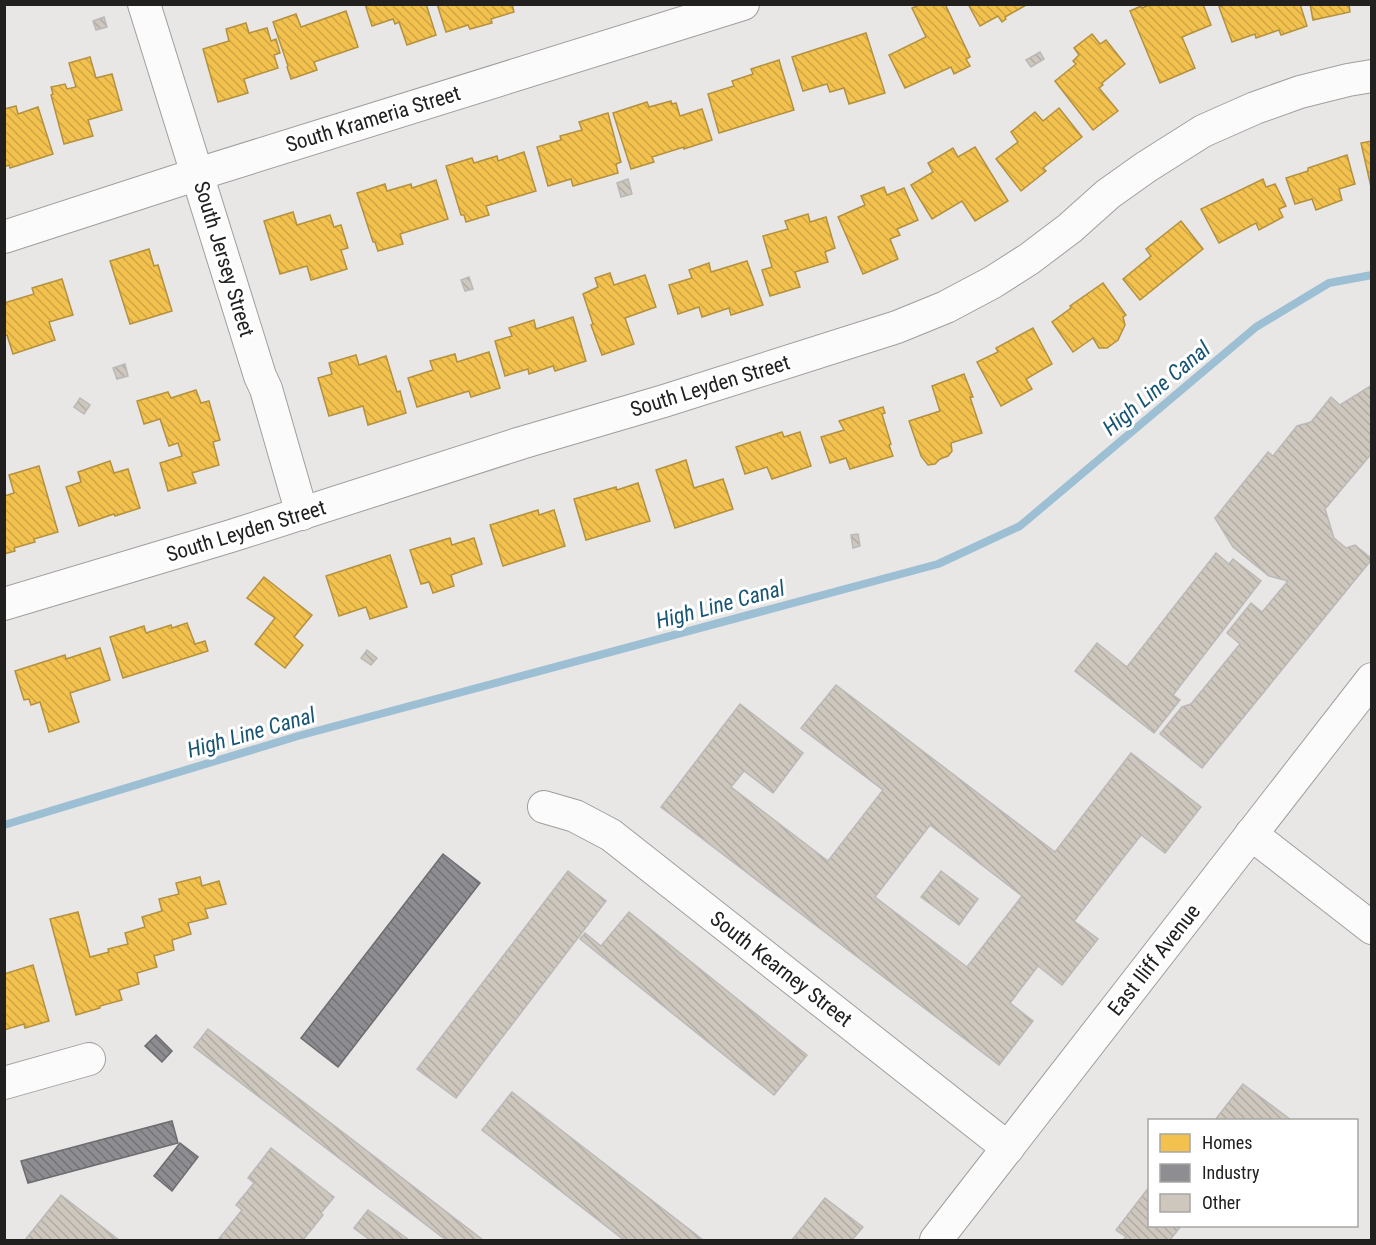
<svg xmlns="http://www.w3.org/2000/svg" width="1376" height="1245" font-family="'Roboto Condensed',sans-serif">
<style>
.homes{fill:url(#homes-back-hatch);stroke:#b39140;stroke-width:1.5}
.industry{fill:url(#industry-back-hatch);stroke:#6d6c70;stroke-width:1.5}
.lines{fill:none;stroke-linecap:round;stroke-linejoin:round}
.stream{stroke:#9dbfd4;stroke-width:8}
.building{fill:url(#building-back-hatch);stroke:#bab9b8;stroke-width:1.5;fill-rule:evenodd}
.minor-casing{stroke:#a09e9d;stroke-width:34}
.minor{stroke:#fcfbfb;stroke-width:32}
.labels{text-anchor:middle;stroke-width:6;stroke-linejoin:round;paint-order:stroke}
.street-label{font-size:21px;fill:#21201f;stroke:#fff}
.water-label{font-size:22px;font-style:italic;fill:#185574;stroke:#fff}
</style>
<defs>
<pattern id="homes-back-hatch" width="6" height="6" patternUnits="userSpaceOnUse" patternTransform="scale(1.5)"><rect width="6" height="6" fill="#f2c14e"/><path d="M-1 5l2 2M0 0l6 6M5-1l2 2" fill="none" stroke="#cfa644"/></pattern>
<pattern id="industry-back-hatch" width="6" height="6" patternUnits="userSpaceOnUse" patternTransform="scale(1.5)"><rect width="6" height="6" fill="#8d8d92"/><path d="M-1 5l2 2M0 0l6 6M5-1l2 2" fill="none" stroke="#737377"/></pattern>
<pattern id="building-back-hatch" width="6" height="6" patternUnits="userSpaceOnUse" patternTransform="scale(1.5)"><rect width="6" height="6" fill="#cec7be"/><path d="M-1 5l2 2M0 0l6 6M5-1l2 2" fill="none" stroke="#b1aba3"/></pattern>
</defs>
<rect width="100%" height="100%" fill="#e9e7e6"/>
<g class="homes">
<polygon points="365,4 426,4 436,35 407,45 399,22 395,24 393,19 372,26"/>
<polygon points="437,4 512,4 514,12 491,19 492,23 470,29 468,25 446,32"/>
<polygon points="921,4 945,4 970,57 966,59 970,66 954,74 951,67 905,88 889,55 926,37 912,8"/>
<polygon points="968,4 1028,4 1005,17 1006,19 1002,22 998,16 980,26"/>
<polygon points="1151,4 1203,4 1211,25 1182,37 1195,68 1160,83 1130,11 1141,6 1142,8"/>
<polygon points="1221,4 1300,4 1307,26 1281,35 1279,30 1256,38 1255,34 1232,42 1219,7 1222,6"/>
<polygon points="1310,4 1349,4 1350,12 1313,20"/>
<polygon points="346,11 358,47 314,62 317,70 291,79 287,67 288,66 273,22 296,14 301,27"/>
<polygon points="246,23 249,33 267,28 271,41 276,39 280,53 274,55 278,68 244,79 248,93 218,102 203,49 229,41 226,29"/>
<polygon points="866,33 885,93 849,104 844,88 830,92 827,84 803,91 792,57"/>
<polygon points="1092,34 1100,44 1106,40 1125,64 1102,83 1103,85 1099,88 1118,111 1093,130 1055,81 1076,64 1073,61 1079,55 1074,48"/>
<polygon points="90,57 96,78 112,74 122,110 88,120 93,136 64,144 51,95 53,94 51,87 65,84 67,89 76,87 69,63"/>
<polygon points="779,60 794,110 719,133 708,94 734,86 732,81 753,74 751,69"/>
<polygon points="671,101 672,104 676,103 680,116 702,109 712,140 684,149 684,147 652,157 654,162 631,169 613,113 647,102 649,107"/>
<polygon points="16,106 18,114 38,107 53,154 10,168 9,165 4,167 4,109"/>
<polygon points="1059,108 1082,137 1043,168 1046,171 1021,191 996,159 1018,142 1011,132 1035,112 1043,121"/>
<polygon points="608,113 621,162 616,164 618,173 573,186 571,179 548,186 537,147 561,140 560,136 582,130 579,122"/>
<polygon points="1372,141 1372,187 1371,187 1361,143"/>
<polygon points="975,147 1008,201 975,221 962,201 932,219 911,185 933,172 928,163 953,148 958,157"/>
<polygon points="524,152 536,191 486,206 489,215 466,222 464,215 461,215 446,166 472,158 474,163 497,156 498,161"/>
<polygon points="1347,155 1355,184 1339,189 1342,200 1316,210 1312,199 1295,204 1286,178 1308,171 1308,168"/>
<polygon points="1263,179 1266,187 1275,184 1286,206 1279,209 1283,217 1259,230 1256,223 1219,243 1201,209"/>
<polygon points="436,180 448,219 400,234 403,244 378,251 375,242 373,242 357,193 385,184 387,191 411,184 412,188"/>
<polygon points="884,187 887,195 904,188 918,220 897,229 900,235 890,239 898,259 863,274 838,217 865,205 861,196"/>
<polygon points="293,212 297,225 330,215 334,227 341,225 348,248 341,250 347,269 311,280 307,266 280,274 264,221"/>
<polygon points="808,214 810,222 826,217 835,248 825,252 828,262 795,272 800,287 770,296 762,270 772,267 763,236 788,229 785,221"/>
<polygon points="1181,221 1203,249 1140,300 1123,279 1151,256 1146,249"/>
<polygon points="149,249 154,266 158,265 172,311 130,324 110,261"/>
<polygon points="747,261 763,305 731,315 729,308 702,317 699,307 678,314 669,285 692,278 689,270 709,263 711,272"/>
<polygon points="610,273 614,285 645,275 656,307 625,318 634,344 602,355 591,325 593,324 583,294 598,287 595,278"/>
<polygon points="62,279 73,315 49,322 55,340 13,354 7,335 4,336 4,303 34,294 32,288"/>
<polygon points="1103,283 1126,315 1123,317 1125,325 1118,340 1107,348 1099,348 1093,338 1073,352 1052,322 1071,308 1070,306"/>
<polygon points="573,317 586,361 555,371 553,366 529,374 528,369 505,376 495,341 512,336 509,328 534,320 536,329"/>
<polygon points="1033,328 1052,364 1026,379 1032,389 1001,406 977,362 998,352 996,348"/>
<polygon points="489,352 500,388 471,397 469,391 417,407 408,378 433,370 430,361 455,354 457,362"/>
<polygon points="356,355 359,365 386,356 397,392 400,391 406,413 368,425 363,406 329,416 318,378 332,374 329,363"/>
<polygon points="964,374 973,397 970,397 982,433 951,443 952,451 948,456 940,459 935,464 928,465 921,456 909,421 940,411 932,386"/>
<polygon points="196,390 201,403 209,401 220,440 213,442 219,465 192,473 196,483 168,491 160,463 182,456 178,443 169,446 160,419 144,424 137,401 168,392 171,398"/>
<polygon points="883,407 885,413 882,414 891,444 889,445 893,456 850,469 846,458 830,463 821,437 844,430 839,421"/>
<polygon points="782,432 784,437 800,432 811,466 772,479 767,467 745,474 736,447"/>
<polygon points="686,460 694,488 723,479 733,509 675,528 656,470"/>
<polygon points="110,461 114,473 128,469 140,508 115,516 114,514 79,526 66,487 81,482 78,472"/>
<polygon points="39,466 58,532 34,539 35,542 14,548 15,551 4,554 4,496 14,493 9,475"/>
<polygon points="638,483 650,521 586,540 574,499 616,487 617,490"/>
<polygon points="538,510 539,515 554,510 565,546 503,566 490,525"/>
<polygon points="450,538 452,545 474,538 482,564 451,575 454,586 433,593 429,582 421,584 410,550"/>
<polygon points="390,555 407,607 370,619 366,607 339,616 326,576"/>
<polygon points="264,577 312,615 294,637 303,645 285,668 255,644 275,618 247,598"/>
<polygon points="187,623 195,644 205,641 208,651 123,678 110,637 144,626 146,633 171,625 172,628"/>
<polygon points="100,648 110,680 70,693 79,722 49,732 40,702 31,705 29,699 24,700 15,671 65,655 66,659"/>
<polygon points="200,877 202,886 219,881 226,904 205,909 208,918 188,923 191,934 172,940 174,950 154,956 157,967 137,973 139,984 119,990 122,1000 100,1006 100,1008 76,1015 50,919 78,912 90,957 109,952 108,949 128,944 125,933 145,927 142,917 162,911 159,899 179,894 176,883"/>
<polygon points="33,965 49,1021 25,1028 24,1024 4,1030 4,974"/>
</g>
<g class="industry">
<polygon points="443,854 480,883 338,1067 301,1038"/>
<polygon points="156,1035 172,1051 162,1062 145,1046"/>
<polygon points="172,1121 178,1143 28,1183 21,1161"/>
<polygon points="180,1143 198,1157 172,1191 154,1176"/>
</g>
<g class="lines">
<polyline class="stream" points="4,825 298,736 938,564 1020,526 1256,327 1329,283 1372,275"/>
</g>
<g class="building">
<polygon points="104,17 107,27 96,30 93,21"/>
<polygon points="1040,52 1044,59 1031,67 1026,60"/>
<polygon points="628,179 632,194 621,197 617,183"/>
<polygon points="469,277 473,289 465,291 461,280"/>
<polygon points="125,364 128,376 117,379 113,368"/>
<polygon points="1372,385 1372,453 1325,509 1334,538 1346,548 1355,545 1372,559 1202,768 1160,734 1182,707 1191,704 1240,644 1227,633 1251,603 1262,612 1288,581 1269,576 1233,547 1215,518 1268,452 1273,456 1297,426 1311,422 1331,397 1340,405"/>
<polygon points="80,398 90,405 84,414 74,407"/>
<polygon points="858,534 860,546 853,548 851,535"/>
<polygon points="1216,553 1229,564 1233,559 1261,581 1173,695 1180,700 1154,733 1075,671 1097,643 1127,667"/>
<polygon points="367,650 377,658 371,665 361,658"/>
<path d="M836,685L1055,852L1131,753L1201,807L1165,853L1141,835L1074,921L1098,939L1062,985L1038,966L1010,1003L1033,1021L999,1065L661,807L740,704L803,753L773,793L744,771L731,787L828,861L883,790L801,728ZM930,825L1022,896L967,967L875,897Z"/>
<polygon points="568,871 606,901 456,1098 417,1069"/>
<polygon points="941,871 978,899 959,925 921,897"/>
<polygon points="629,912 807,1055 774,1095 580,939 585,933 601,946"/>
<polygon points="208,1029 483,1240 446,1240 267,1103 194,1047"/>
<polygon points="1243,1084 1291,1120 1215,1120"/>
<polygon points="512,1092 703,1240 624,1240 482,1130"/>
<polygon points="271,1148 334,1197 321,1213 323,1215 303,1240 218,1240 242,1210 236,1205 254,1183 248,1178"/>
<polygon points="1150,1186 1150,1226 1181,1226 1170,1240 1123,1240 1126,1237 1116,1230"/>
<polygon points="61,1195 119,1240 25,1240"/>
<polygon points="825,1198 863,1227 852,1240 792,1240"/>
<polygon points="368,1210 409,1240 370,1240 354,1228"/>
</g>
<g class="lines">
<defs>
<g id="minor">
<polyline points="144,4 260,376 266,389 302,514"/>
<polyline points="4,237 198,174 743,4"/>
<polyline points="4,604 231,536 521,443 664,401 897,327 946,307 993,282 1029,259 1070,228 1108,194 1146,167 1203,131 1255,108 1300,92 1348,80 1372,76"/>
<polyline points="544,807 575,816 611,835 1008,1148"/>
<polyline points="1251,834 1372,928"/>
<polyline points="4,1083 89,1059"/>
<polyline points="936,1240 1372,679"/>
</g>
</defs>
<use href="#minor" class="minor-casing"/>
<use href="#minor" class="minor"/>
</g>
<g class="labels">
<g class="street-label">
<text transform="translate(373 119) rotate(-17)" y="7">South Krameria Street</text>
<text transform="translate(224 259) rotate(73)" y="7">South Jersey Street</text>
<text transform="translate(710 386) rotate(-17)" y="7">South Leyden Street</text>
<text transform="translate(246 531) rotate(-17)" y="7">South Leyden Street</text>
<text transform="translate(1154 960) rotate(-52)" y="7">East Iliff Avenue</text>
<text transform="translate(781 969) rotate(38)" y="7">South Kearney Street</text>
</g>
<g class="water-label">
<text transform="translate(1156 388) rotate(-40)" y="8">High Line Canal</text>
<text transform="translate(720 604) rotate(-15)" y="8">High Line Canal</text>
<text transform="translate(251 732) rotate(-16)" y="8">High Line Canal</text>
</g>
</g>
<rect width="1376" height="1245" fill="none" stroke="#21201f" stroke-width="12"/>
<rect x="1148" y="1119" width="210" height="108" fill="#ffffff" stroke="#a6a6a5" stroke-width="1.5"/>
<rect x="1160" y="1134" width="30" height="18" fill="#f2c14e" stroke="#a6a6a5" stroke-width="1.5"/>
<text x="1202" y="1149" font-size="18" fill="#21201f">Homes</text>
<rect x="1160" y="1164" width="30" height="18" fill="#8d8d92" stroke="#a6a6a5" stroke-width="1.5"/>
<text x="1202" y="1179" font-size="18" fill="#21201f">Industry</text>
<rect x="1160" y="1194" width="30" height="18" fill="#cec7be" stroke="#a6a6a5" stroke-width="1.5"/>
<text x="1202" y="1209" font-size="18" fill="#21201f">Other</text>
</svg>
